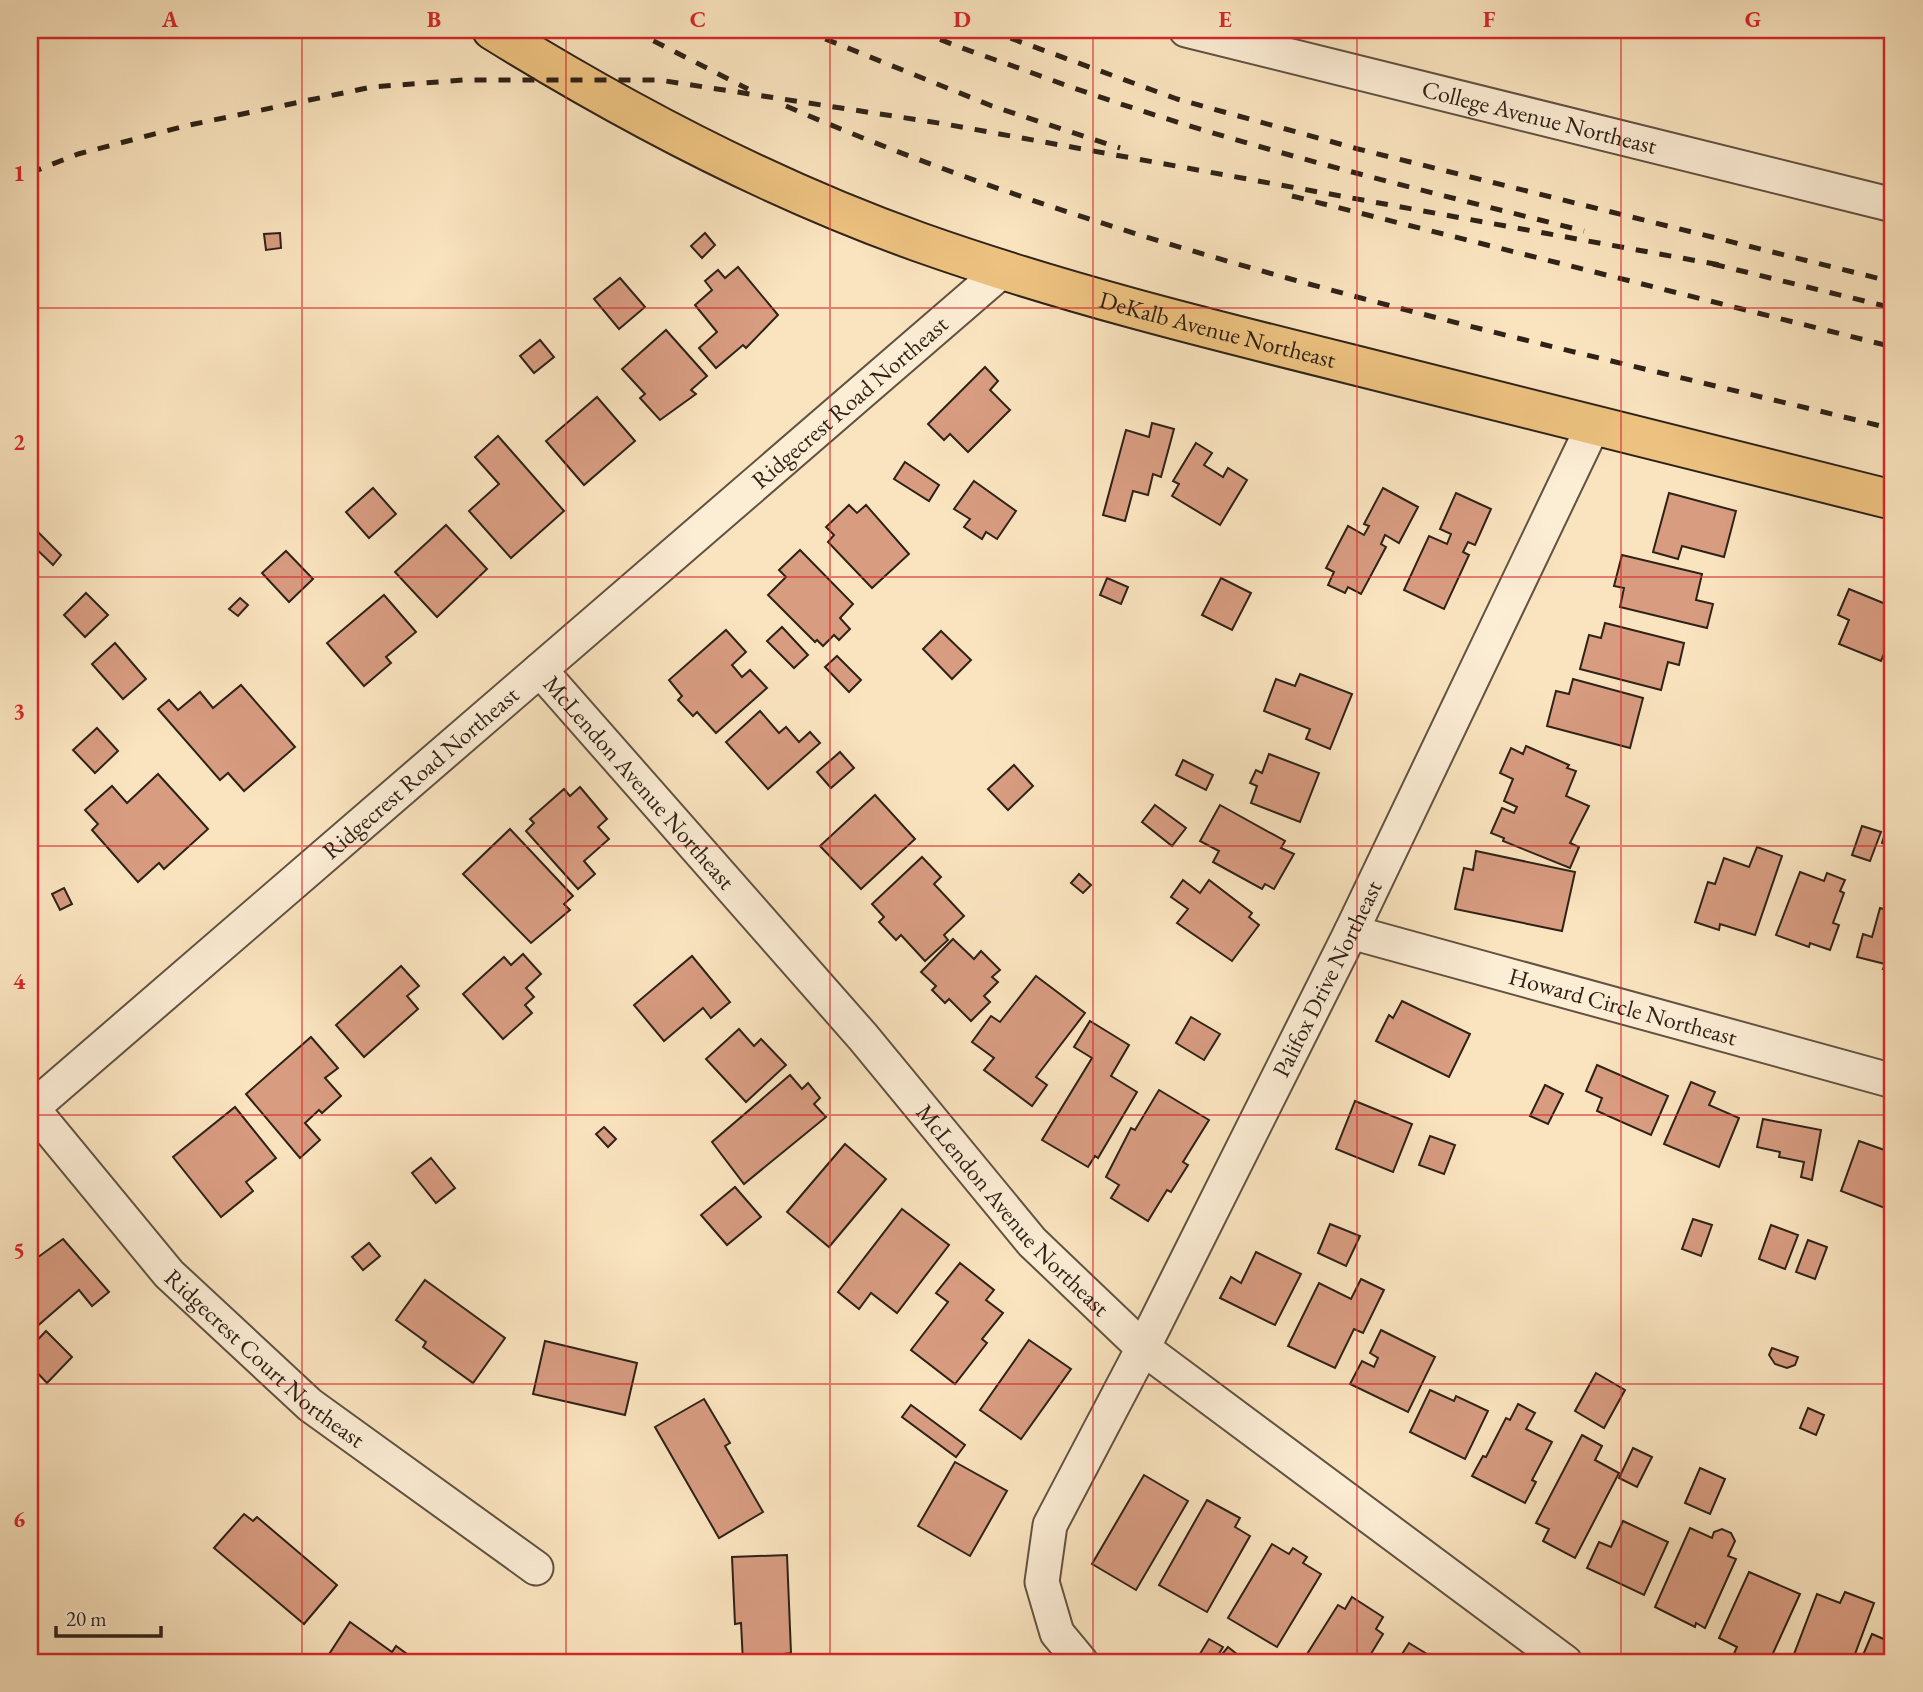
<svg xmlns="http://www.w3.org/2000/svg" width="1923" height="1692" font-family="'EB Garamond',serif">
<style>
.building{fill:#d89c81;stroke:#2e2217;stroke-width:2}
.lines{fill:none;stroke-linecap:round;stroke-linejoin:round}
.minor-casing{stroke:#615241;stroke-width:37}
.major-casing{stroke:#2e2217;stroke-width:42}
.minor{stroke:#fcedd5;stroke-width:33}
.major{stroke:#edc280;stroke-width:38}
.rail{stroke:#2e2217;stroke-width:5;stroke-dasharray:12 12;stroke-linecap:butt}
.grid{fill:none;stroke:#d62828;stroke-width:2;stroke-opacity:0.55}
.labels{text-anchor:middle;stroke-width:6;stroke-linejoin:round;paint-order:stroke}
.street-label{font-size:24px;fill:#2e2217;stroke:#fcedd5}
.neatline{fill:none;stroke:#d62828;stroke-width:2.5}
.grid-label{font-size:23px;text-anchor:middle;font-weight:bold;fill:#d62828}
</style>
<rect width="100%" height="100%" fill="#fae4bf"/>
<filter id="stains"><feTurbulence type="fractalNoise" baseFrequency=".00286" numOctaves="4"/><feColorMatrix values="0 0 0 0 .2 0 0 0 0 .09 0 0 0 0 .02 0 0 0 .5 -.17"/></filter>
<radialGradient id="worn" r=".72"><stop offset=".6" stop-color="#630" stop-opacity="0"/><stop offset="1" stop-color="#630" stop-opacity=".3"/></radialGradient>
<g class="building">
<polygon points="280,233 281,248 266,250 264,234"/>
<polygon points="705,233 715,245 702,258 691,246"/>
<polygon points="738,267 778,315 746,348 743,345 716,368 699,348 717,332 695,305 712,290 705,281 718,270 725,278"/>
<polygon points="620,278 645,307 619,329 594,299"/>
<polygon points="666,330 707,376 691,390 696,394 660,420 640,398 645,394 622,369"/>
<polygon points="540,340 554,357 534,373 520,356"/>
<polygon points="985,367 998,381 990,390 1010,410 968,452 950,434 944,440 928,424"/>
<polygon points="597,397 635,441 584,485 546,441"/>
<polygon points="1152,423 1174,429 1161,477 1153,474 1148,495 1133,491 1125,521 1103,515 1126,430 1149,437"/>
<polygon points="498,436 564,511 511,558 469,511 499,484 475,457"/>
<polygon points="1196,443 1212,453 1204,465 1223,477 1228,468 1247,480 1220,525 1172,496 1179,484 1173,481"/>
<polygon points="905,462 939,485 929,501 894,479"/>
<polygon points="974,481 1016,511 997,539 986,532 982,539 964,527 970,519 954,509"/>
<polygon points="373,488 396,514 369,538 346,512"/>
<polygon points="1383,488 1418,507 1399,543 1385,535 1381,544 1386,547 1361,594 1348,587 1345,593 1328,585 1334,572 1326,568 1348,526 1364,535 1369,526 1364,524"/>
<polygon points="1456,493 1491,509 1475,545 1468,542 1463,552 1469,555 1444,609 1404,590 1429,536 1447,544 1451,534 1440,529"/>
<polygon points="1669,493 1736,511 1724,557 1682,546 1678,559 1653,552"/>
<polygon points="849,505 857,513 866,505 909,554 872,588 828,542 834,535 826,527"/>
<polygon points="446,525 487,569 437,617 395,572"/>
<polygon points="38,532 61,555 53,565 30,543"/>
<polygon points="800,550 853,604 840,618 850,629 839,640 834,635 823,646 817,640 815,642 768,595 786,577 779,570"/>
<polygon points="286,551 313,579 289,602 262,573"/>
<polygon points="1622,555 1702,574 1696,600 1713,604 1707,628 1620,607 1624,588 1614,586"/>
<polygon points="1107,578 1128,587 1121,604 1100,595"/>
<polygon points="1221,578 1251,593 1232,630 1202,615"/>
<polygon points="1849,589 1893,607 1893,631 1881,661 1839,644 1849,620 1838,615"/>
<polygon points="86,593 108,615 85,637 64,615"/>
<polygon points="384,595 416,632 386,657 391,663 364,686 327,643"/>
<polygon points="240,598 248,605 238,616 229,609"/>
<polygon points="1605,623 1684,643 1679,665 1668,662 1661,690 1580,669 1589,635 1601,638"/>
<polygon points="782,627 808,655 794,668 767,641"/>
<polygon points="726,630 746,652 732,665 742,677 750,670 767,688 716,733 697,712 693,716 678,700 682,696 669,680"/>
<polygon points="941,631 971,660 952,679 923,649"/>
<polygon points="115,643 146,679 123,699 92,664"/>
<polygon points="837,656 861,680 849,692 825,667"/>
<polygon points="1300,674 1352,694 1330,749 1306,739 1310,729 1264,711 1276,679 1295,686"/>
<polygon points="1573,679 1643,698 1630,748 1547,726 1556,691 1569,694"/>
<polygon points="241,685 295,747 244,791 228,773 220,780 158,709 169,700 178,710 200,692 213,708"/>
<polygon points="760,711 779,733 786,727 799,742 810,732 820,743 768,789 726,742"/>
<polygon points="97,728 118,751 95,773 73,750"/>
<polygon points="1526,746 1569,765 1567,768 1576,771 1566,796 1589,806 1570,843 1579,847 1570,868 1503,841 1504,838 1491,833 1502,808 1514,813 1517,807 1504,801 1513,779 1500,773 1511,748 1523,754"/>
<polygon points="840,752 854,768 831,788 817,772"/>
<polygon points="1269,754 1319,773 1300,822 1251,803 1257,786 1250,783 1256,770 1262,773"/>
<polygon points="1183,760 1213,775 1206,790 1176,775"/>
<polygon points="1014,765 1033,786 1008,810 988,789"/>
<polygon points="158,774 208,829 164,869 159,863 138,882 92,830 98,824 85,810 112,786 127,803"/>
<polygon points="580,787 607,819 598,827 609,839 584,861 595,874 578,889 526,831 534,823 530,819 564,789 570,796"/>
<polygon points="875,795 915,839 861,889 820,846"/>
<polygon points="1155,805 1186,828 1172,846 1142,822"/>
<polygon points="1220,805 1285,841 1281,848 1294,854 1274,889 1265,884 1262,889 1213,862 1219,851 1200,841"/>
<polygon points="1862,826 1881,832 1870,861 1852,855"/>
<polygon points="1887,827 1893,829 1893,847 1882,843"/>
<polygon points="510,829 573,896 564,904 570,910 531,943 463,874"/>
<polygon points="1757,847 1782,856 1755,935 1720,924 1719,930 1695,922 1708,882 1715,884 1724,858 1749,867"/>
<polygon points="1476,851 1575,872 1562,931 1455,909 1464,868 1473,870"/>
<polygon points="922,857 941,877 934,884 964,916 944,935 948,940 925,961 901,935 896,940 879,922 884,917 872,904"/>
<polygon points="1800,872 1824,881 1827,873 1845,880 1840,891 1844,893 1833,923 1839,925 1830,950 1810,943 1809,947 1776,935"/>
<polygon points="1079,874 1091,885 1083,893 1071,883"/>
<polygon points="1183,880 1200,893 1209,880 1252,913 1249,917 1259,925 1232,961 1177,923 1188,909 1171,897"/>
<polygon points="64,888 72,904 60,910 52,894"/>
<polygon points="1880,908 1893,912 1893,972 1883,969 1885,964 1857,957 1863,934 1872,937"/>
<polygon points="953,939 974,959 981,951 1000,970 992,977 998,982 984,996 990,1002 971,1021 949,999 945,1003 932,990 936,986 921,972"/>
<polygon points="523,954 541,974 526,988 534,997 525,1005 532,1013 503,1039 463,994 504,957 511,965"/>
<polygon points="692,956 730,1002 711,1018 703,1008 664,1041 634,1005"/>
<polygon points="401,966 419,986 407,996 418,1009 364,1057 336,1025"/>
<polygon points="1036,976 1085,1013 1036,1077 1047,1085 1032,1106 984,1070 994,1058 972,1042 991,1016 1000,1022"/>
<polygon points="1402,1001 1470,1034 1449,1077 1376,1041 1389,1015 1393,1018"/>
<polygon points="1191,1017 1220,1034 1204,1060 1176,1043"/>
<polygon points="1090,1021 1129,1045 1111,1076 1137,1092 1098,1158 1095,1156 1088,1167 1042,1140 1092,1058 1074,1047"/>
<polygon points="739,1029 754,1046 761,1039 786,1065 746,1102 706,1059"/>
<polygon points="311,1037 338,1068 325,1078 341,1096 322,1113 319,1110 305,1123 320,1140 300,1158 246,1094"/>
<polygon points="1597,1065 1668,1096 1651,1135 1597,1111 1602,1098 1586,1091"/>
<polygon points="790,1075 802,1089 808,1083 820,1098 814,1104 826,1117 744,1184 712,1142"/>
<polygon points="1691,1082 1715,1092 1709,1105 1739,1118 1719,1167 1664,1144"/>
<polygon points="1545,1085 1563,1094 1548,1124 1530,1116"/>
<polygon points="1159,1090 1209,1120 1183,1162 1188,1165 1171,1192 1167,1190 1148,1221 1111,1198 1119,1185 1106,1177 1131,1128 1135,1130"/>
<polygon points="1355,1101 1412,1124 1393,1172 1336,1149"/>
<polygon points="235,1107 276,1158 246,1182 253,1191 221,1217 173,1157"/>
<polygon points="1763,1119 1821,1130 1812,1180 1801,1177 1804,1162 1779,1157 1780,1152 1757,1147"/>
<polygon points="604,1127 616,1139 608,1147 596,1134"/>
<polygon points="1430,1136 1455,1145 1444,1174 1419,1165"/>
<polygon points="1859,1141 1893,1153 1893,1202 1890,1210 1841,1191"/>
<polygon points="845,1144 886,1179 829,1247 787,1212"/>
<polygon points="431,1158 455,1188 436,1203 412,1173"/>
<polygon points="735,1187 761,1217 727,1245 701,1215"/>
<polygon points="902,1209 949,1245 897,1313 871,1293 859,1309 838,1292"/>
<polygon points="1693,1219 1712,1225 1701,1256 1682,1249"/>
<polygon points="1330,1224 1360,1236 1346,1266 1318,1253"/>
<polygon points="1771,1225 1798,1235 1785,1269 1759,1259"/>
<polygon points="63,1239 109,1292 92,1306 79,1290 35,1328 30,1322 30,1263"/>
<polygon points="1808,1240 1827,1247 1815,1279 1796,1272"/>
<polygon points="369,1243 380,1256 363,1270 352,1257"/>
<polygon points="1256,1252 1301,1274 1275,1325 1220,1298 1231,1277 1241,1283"/>
<polygon points="960,1263 994,1290 986,1300 1003,1313 982,1339 987,1343 955,1384 911,1350 948,1302 936,1293"/>
<polygon points="1361,1279 1384,1290 1363,1333 1354,1329 1335,1368 1288,1346 1319,1283 1351,1299"/>
<polygon points="425,1280 505,1338 473,1383 423,1347 426,1342 396,1320"/>
<polygon points="1381,1330 1435,1357 1408,1412 1350,1384 1362,1361 1374,1367 1378,1358 1370,1353"/>
<polygon points="46,1331 72,1357 47,1383 30,1365 30,1348"/>
<polygon points="1029,1340 1071,1369 1021,1439 980,1410"/>
<polygon points="545,1341 637,1363 625,1415 533,1394"/>
<polygon points="1772,1348 1798,1357 1795,1365 1787,1368 1775,1364 1769,1355"/>
<polygon points="1596,1373 1625,1390 1604,1428 1575,1411"/>
<polygon points="1430,1390 1454,1401 1456,1396 1488,1411 1465,1459 1410,1432"/>
<polygon points="704,1399 730,1443 725,1446 763,1512 719,1538 655,1427"/>
<polygon points="1518,1404 1535,1413 1526,1429 1552,1442 1532,1480 1536,1482 1525,1503 1472,1476 1483,1456 1486,1457 1506,1418 1510,1420"/>
<polygon points="911,1405 965,1445 956,1457 902,1417"/>
<polygon points="1808,1408 1824,1415 1816,1435 1800,1428"/>
<polygon points="1582,1435 1602,1446 1595,1460 1619,1473 1575,1558 1543,1541 1549,1529 1536,1523"/>
<polygon points="1633,1448 1652,1457 1637,1487 1619,1478"/>
<polygon points="955,1462 1007,1491 970,1556 918,1526"/>
<polygon points="1700,1468 1725,1479 1710,1514 1685,1503"/>
<polygon points="1144,1475 1188,1501 1136,1590 1092,1564"/>
<polygon points="1207,1500 1240,1518 1235,1527 1250,1536 1207,1612 1159,1585"/>
<polygon points="244,1514 253,1521 257,1517 337,1585 304,1624 214,1548"/>
<polygon points="1623,1521 1668,1542 1644,1595 1587,1568 1599,1542 1611,1547"/>
<polygon points="1690,1528 1712,1538 1714,1532 1722,1529 1731,1533 1735,1541 1728,1556 1736,1559 1705,1628 1696,1623 1695,1627 1655,1607"/>
<polygon points="1272,1544 1289,1554 1293,1548 1307,1557 1303,1563 1321,1574 1277,1647 1228,1618"/>
<polygon points="787,1555 791,1653 783,1654 784,1662 743,1662 741,1623 735,1624 732,1557"/>
<polygon points="1749,1572 1800,1594 1769,1662 1742,1662 1732,1658 1737,1647 1719,1638"/>
<polygon points="1845,1592 1874,1603 1852,1662 1791,1662 1817,1594 1840,1603"/>
<polygon points="1352,1597 1383,1617 1376,1629 1383,1634 1366,1662 1302,1662 1338,1605 1345,1609"/>
<polygon points="350,1622 392,1652 396,1646 418,1662 324,1662"/>
<polygon points="1872,1634 1893,1643 1893,1662 1860,1662"/>
<polygon points="1209,1639 1223,1647 1214,1662 1195,1662"/>
<polygon points="1409,1643 1440,1662 1397,1662"/>
<polygon points="1228,1647 1238,1655 1233,1662 1222,1662 1218,1659"/>
</g>
<g class="lines">
<defs>
<g id="minor">
<path id="s1" d="M1186,30L1893,205"/>
<path id="s2" d="M540,670L863,1037L1032,1242L1143,1348L1565,1662"/>
<path id="s3" d="M1351,932L1893,1081"/>
<path id="s4" d="M32,1108L169,1274L310,1405L536,1568"/>
<path id="s5" d="M30,1110L1003,270"/>
<path id="s6" d="M1081,1662L1057,1633L1042,1582L1050,1525L1143,1348L1351,932L1593,426"/>
</g>
<g id="major">
<path id="s7" d="M492,30C626,113 770,189 919,242C1060,292 1205,328 1350,364C1531,410 1712,455 1893,500"/>
</g>
</defs>
<use href="#minor" class="minor-casing"/>
<use href="#major" class="major-casing"/>
<use href="#minor" class="minor"/>
<use href="#major" class="major"/>
<g class="rail">
<polyline points="632,30 748,89"/>
<polyline points="803,30 992,106 1120,148"/>
<path d="M918,30C953,46 991,58 1027,71C1209,139 1397,184 1584,231"/>
<polyline points="988,30 1177,99 1358,149 1893,282"/>
<path d="M786,106C1140,259 1520,337 1893,429"/>
<polyline points="30,173 78,154 185,126 372,87 464,80 659,80 945,124 1720,265"/>
<polyline points="1292,196 1893,347"/>
<polyline points="1713,264 1893,308"/>
</g>
</g>
<path class="grid" d="M302,30V1662M566,30V1662M830,30V1662M1093,30V1662M1357,30V1662M1621,30V1662M30,308H1893M30,577H1893M30,846H1893M30,1115H1893M30,1384H1893"/>
<g class="labels">
<g class="street-label">
<text dy="8" stroke="none"><textPath href="#s1" startOffset="364">College Avenue Northeast</textPath></text>
<text dy="8" stroke="none"><textPath href="#s7" startOffset="789">DeKalb Avenue Northeast</textPath></text>
<text dy="8" stroke="none"><textPath href="#s5" startOffset="1083">Ridgecrest Road Northeast</textPath></text>
<text dy="8" stroke="none"><textPath href="#s5" startOffset="516">Ridgecrest Road Northeast</textPath></text>
<text dy="8" stroke="none"><textPath href="#s2" startOffset="150">McLendon Avenue Northeast</textPath></text>
<text dy="8" stroke="none"><textPath href="#s6" startOffset="761">Palifox Drive Northeast</textPath></text>
<text dy="8" stroke="none"><textPath href="#s3" startOffset="282">Howard Circle Northeast</textPath></text>
<text dy="8" stroke="none"><textPath href="#s2" startOffset="718">McLendon Avenue Northeast</textPath></text>
<text dy="8" stroke="none"><textPath href="#s4" startOffset="343">Ridgecrest Court Northeast</textPath></text>
</g>
</g>
<rect width="1923" height="1692" fill="none" stroke="#fae4bf" stroke-width="77"/>
<path d="M56 1626v10h105v-10" fill="none" stroke="#2e2217" stroke-width="3.5"/>
<text x="66" y="1626" font-size="21" fill="#2e2217" stroke="#fcedd5" stroke-width="5" paint-order="stroke">20 m</text>
<rect x="38" y="38" width="1846" height="1616" class="neatline"/>
<g class="grid-label">
<text x="170" y="27">A</text>
<text x="434" y="27">B</text>
<text x="698" y="27">C</text>
<text x="962" y="27">D</text>
<text x="1225" y="27">E</text>
<text x="1489" y="27">F</text>
<text x="1753" y="27">G</text>
<text x="19" y="181">1</text>
<text x="19" y="450">2</text>
<text x="19" y="719">3</text>
<text x="19" y="989">4</text>
<text x="19" y="1258">5</text>
<text x="19" y="1527">6</text>
</g>
<rect width="100%" height="100%" filter="url(#stains)"/>
<rect width="100%" height="100%" fill="url(#worn)"/>
</svg>
